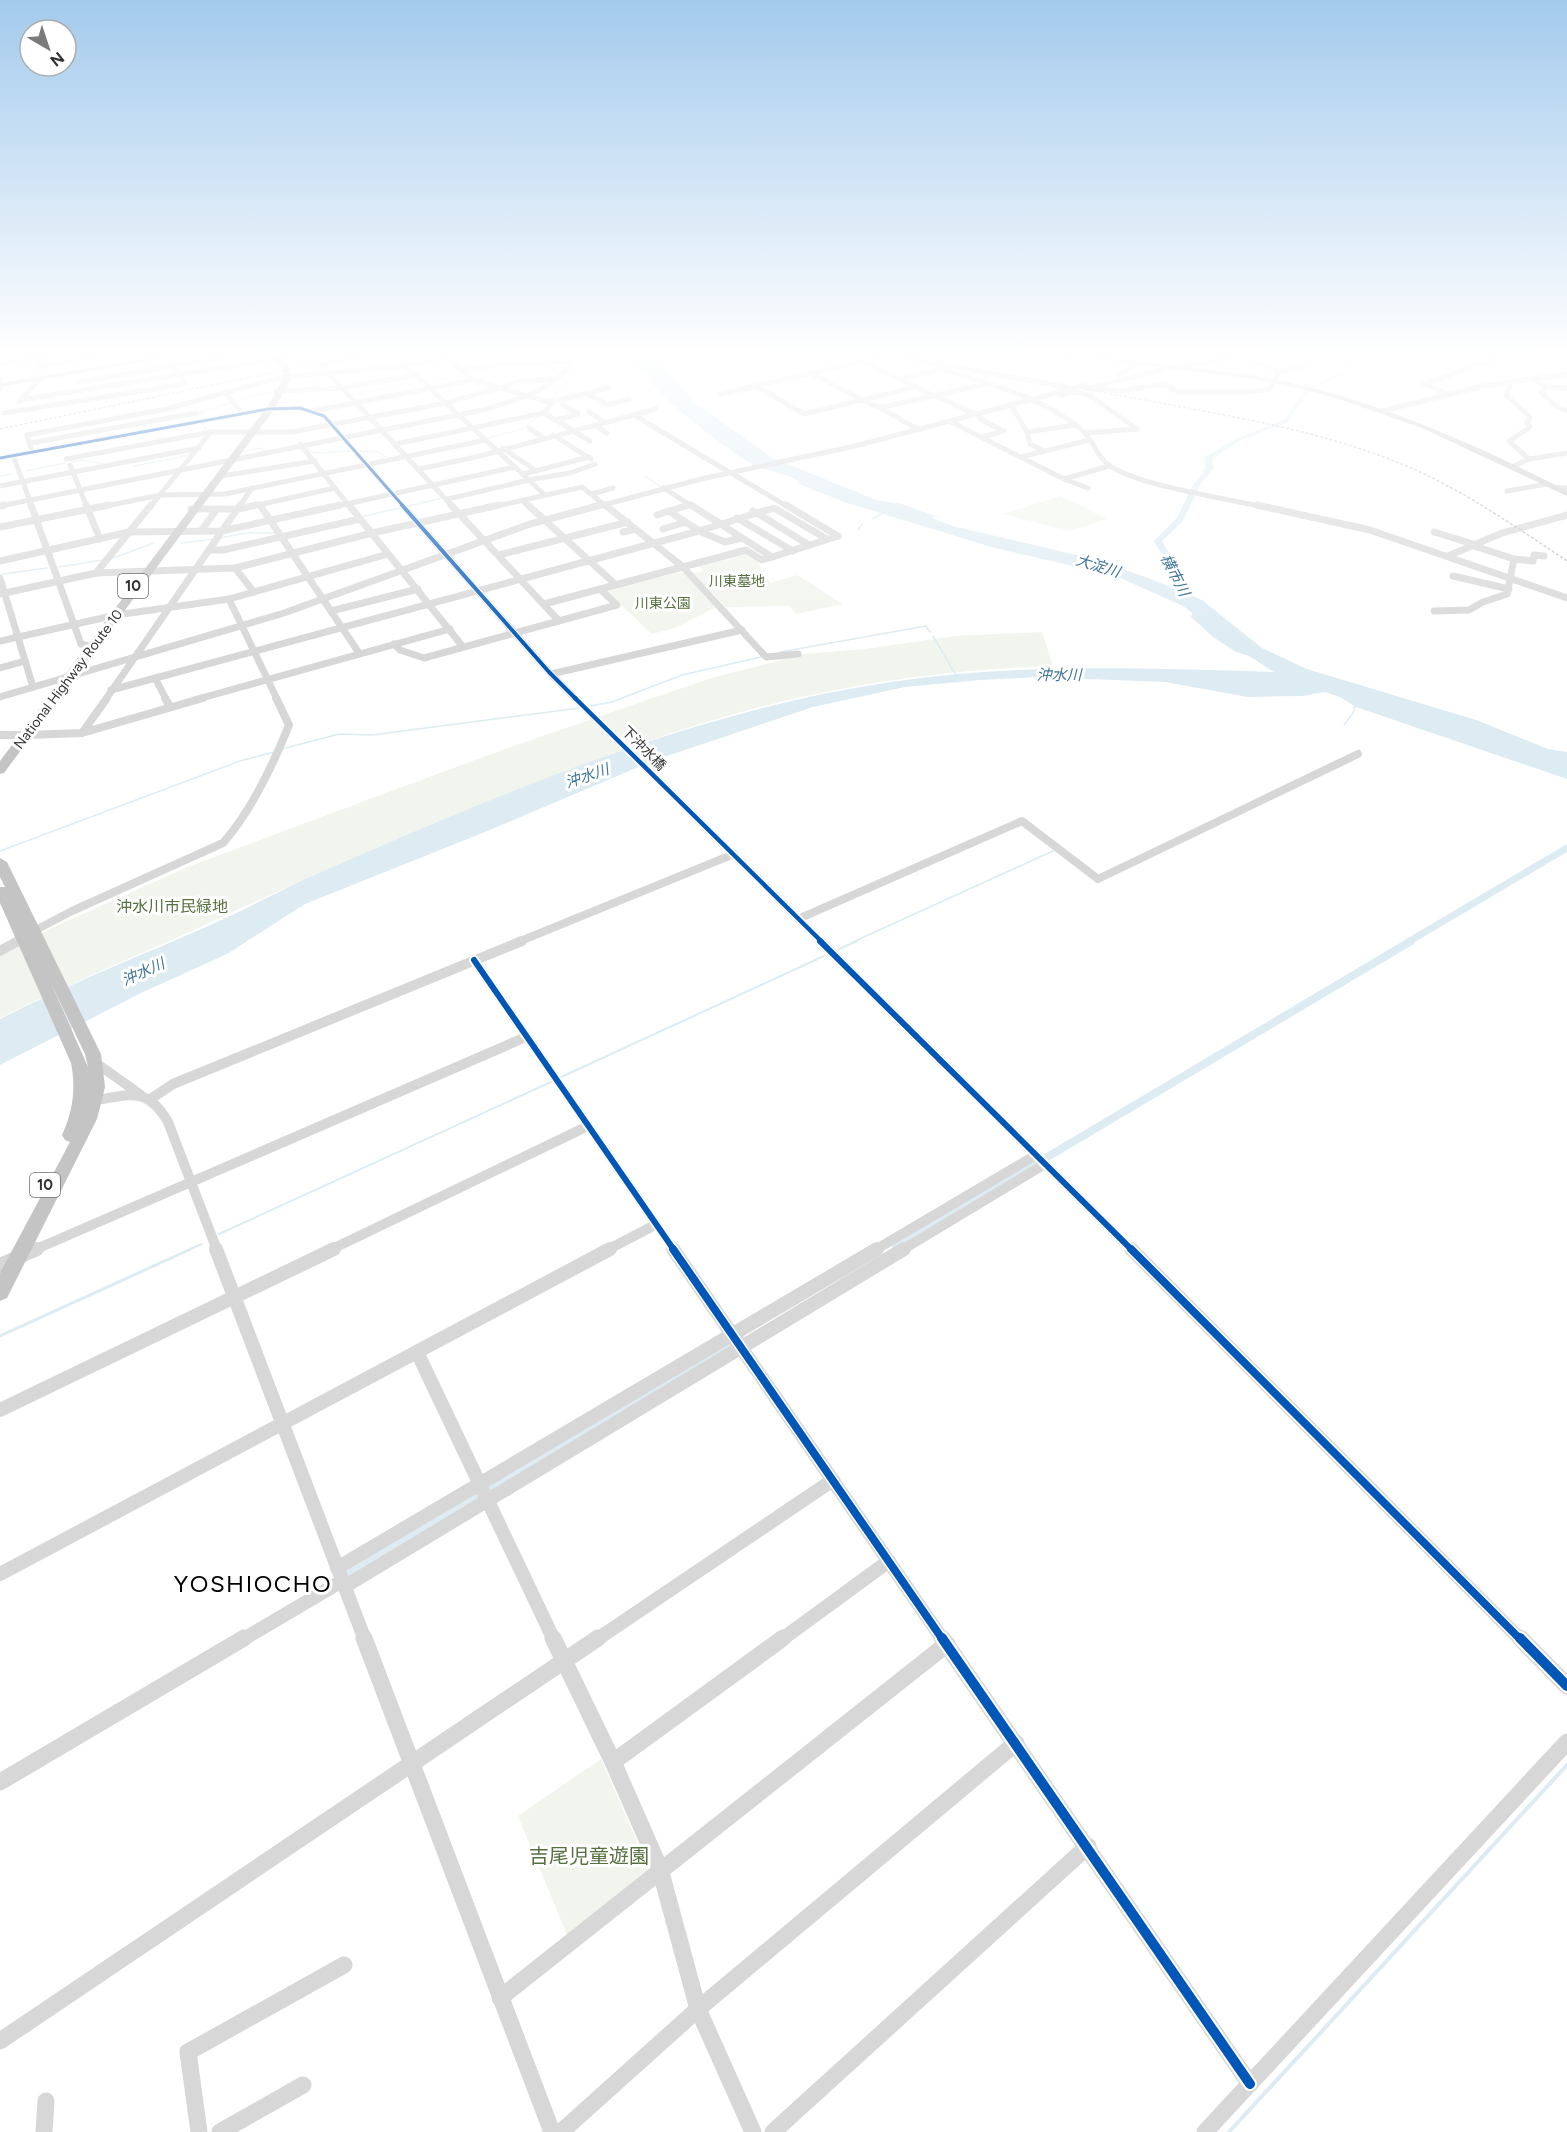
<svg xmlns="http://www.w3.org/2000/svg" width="1567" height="2132" font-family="Figtree,'Noto Sans JP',sans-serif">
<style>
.green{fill:#f1f5ed}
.water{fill:#ddebf3}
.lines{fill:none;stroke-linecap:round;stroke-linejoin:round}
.stream-far3{stroke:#ddebf3;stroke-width:1.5}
.stream-far2{stroke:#ddebf3;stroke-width:2}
.stream-far1{stroke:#ddebf3;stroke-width:3}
.stream{stroke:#ddebf3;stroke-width:4}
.canal-far2{stroke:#ddebf3;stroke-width:7}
.canal-far1{stroke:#ddebf3;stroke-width:8}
.canal{stroke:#ddebf3;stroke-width:10}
.river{fill:#ddebf3;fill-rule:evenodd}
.minor-far5{stroke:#d7d7d7;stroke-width:5}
.minor-far4{stroke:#d7d7d7;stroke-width:7}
.minor-far3{stroke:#d7d7d7;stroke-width:8}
.minor-far2{stroke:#d7d7d7;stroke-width:10}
.minor-far1{stroke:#d7d7d7;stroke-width:14}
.minor{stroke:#d7d7d7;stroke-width:17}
.major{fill:#cacaca;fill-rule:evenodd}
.highway{fill:#c4c4c4;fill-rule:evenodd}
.rail{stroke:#bebebe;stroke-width:1.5;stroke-dasharray:3 2;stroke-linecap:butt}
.minor-bridge{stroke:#d7d7d7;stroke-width:5}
.cycleway-far5-casing{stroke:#fff;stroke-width:5}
.cycleway-far4-casing{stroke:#fff;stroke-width:6}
.cycleway-far3-casing{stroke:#fff;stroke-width:8}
.cycleway-far2-casing{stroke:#fff;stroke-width:10}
.cycleway-far1-casing{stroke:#fff;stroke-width:11}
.cycleway-casing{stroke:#fff;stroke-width:14}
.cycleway-far5{stroke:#0057b8;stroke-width:3}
.cycleway-far4{stroke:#0057b8;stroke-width:4}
.cycleway-far3{stroke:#0057b8;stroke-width:4.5}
.cycleway-far2{stroke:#0057b8;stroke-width:6}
.cycleway-far1{stroke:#0057b8;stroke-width:8}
.cycleway{stroke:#0057b8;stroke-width:10}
.labels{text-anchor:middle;stroke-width:6;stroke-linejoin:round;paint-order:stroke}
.far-park-label{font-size:14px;fill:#56703f;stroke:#fff}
.far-street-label{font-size:14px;fill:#333;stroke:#fff}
.far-water-label{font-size:15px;font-style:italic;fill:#3f7597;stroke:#fff}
.shield{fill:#fff;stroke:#707070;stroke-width:1.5}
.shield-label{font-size:15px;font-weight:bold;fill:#333}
.park-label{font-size:16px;fill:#56703f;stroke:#fff}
.near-park-label{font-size:20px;fill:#56703f;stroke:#fff}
.near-quarter-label{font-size:24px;letter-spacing:1.5px;fill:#000;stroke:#fff}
</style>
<rect width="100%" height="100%" fill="#fff"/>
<g class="green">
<polygon points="1061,496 1107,519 1070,531 1003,514"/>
<polygon points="745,552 756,559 770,583 797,575 843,604 796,614 790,606 726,607 693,573 704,571 698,565"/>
<polygon points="685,571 716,607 675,628 652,634 605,590"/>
<path d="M1042,632L1053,666C955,669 858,682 764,706C693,724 624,749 556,775C442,818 330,867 220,918C147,952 72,982 0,1018V956L54,927L190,866L491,754L708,679L804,654L865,649L956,636Z"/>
<polygon points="601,1759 651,1874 567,1935 518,1816"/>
</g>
<path class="water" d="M631,354H652L695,403L773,458L876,500L902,504L944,519L932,516L934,519L953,526L1093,559L1143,576L1202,600L1262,648L1307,669L1476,720L1548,749L1567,752V779L1356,707L1340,697L1325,692L1303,696L1248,697L1165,682L1038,677L980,680L905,687L813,707L655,760L485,832L305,904L227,954L141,993L0,1065V1019C70,983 143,955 215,923C248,908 279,891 312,876C494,796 693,711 891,682C1018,663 1146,668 1274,672L1249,656L1236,652L1213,637L1188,614L1192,616V613L1183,606L1116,576L995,548L844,502L794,482L801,483C785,471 763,472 746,461C728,449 650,392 647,374L640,371Z"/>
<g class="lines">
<g class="stream-far3">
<polyline points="425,381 491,368 615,368"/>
<polyline points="352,395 420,382"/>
<polyline points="551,400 567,381"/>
<polyline points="205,419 200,412 261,394 276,392"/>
<polyline points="202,422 208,432"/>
<polyline points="488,438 522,429 539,416"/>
<polyline points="307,447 313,453 350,451"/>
<polyline points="245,451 260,448 266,451"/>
<polyline points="360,451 379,452 387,458"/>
<polyline points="71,462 83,460 104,464"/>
<polyline points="134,466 186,456 192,452"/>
<polyline points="26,471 65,463"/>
<polyline points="0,476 12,474"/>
<polyline points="645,476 661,487"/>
<polyline points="361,517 443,498"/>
<polyline points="872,519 883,513"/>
<polyline points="858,530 862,524"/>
<polyline points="220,538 246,533 277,533"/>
<polyline points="181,543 214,539"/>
<polyline points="110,559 154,543"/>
<polyline points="59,567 103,560"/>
<polyline points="3,574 47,568"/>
<polyline points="933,636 957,677"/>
<polyline points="780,652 926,626 930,632"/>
<polyline points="590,706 612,702 682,675 761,657"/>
<polyline points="1344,725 1353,713 1356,704"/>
<polyline points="282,749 339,734 372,735 580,708"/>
<polyline points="0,851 240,761 274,752"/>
<polyline points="853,942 1053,851"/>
</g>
<g class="stream-far2">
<polyline points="839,949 857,941"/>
<polyline points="559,1078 824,956"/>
<polyline points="219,1234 551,1082"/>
<polyline points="188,1250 202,1244"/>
</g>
<polyline class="stream-far1" points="0,1336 191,1249"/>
<polyline class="stream" points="1229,2132 1567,1765"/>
<polyline class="canal-far2" points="1408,942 1567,848"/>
<polyline class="canal-far1" points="896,1247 1411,941"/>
<polyline class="canal" points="349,1572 741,1340"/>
<polygon class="river" points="1353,354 1359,354 1341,376 1310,391 1288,422 1241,440 1212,459 1214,468 1200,485 1183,521 1162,541 1188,586 1196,608 1189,610 1180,586 1154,541 1177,518 1193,485 1206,468 1204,458 1237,438 1284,420 1306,389 1337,374"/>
<g class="minor-far5">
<polyline points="370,354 321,365 453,507"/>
<polyline points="393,354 545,495"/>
<polyline points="885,354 1064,387 1060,388"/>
<path d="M933,354L938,358L942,369C990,385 1046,397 1084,432C1094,442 1097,457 1109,465C1135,485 1228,499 1264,507"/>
<polyline points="1052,354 1074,359"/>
<polyline points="444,356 473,380 552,403 544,413 590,441"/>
<polyline points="38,362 57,354"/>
<polyline points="865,362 934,396"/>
<polyline points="0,364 28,359 42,360"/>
<polyline points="36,367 112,354"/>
<polyline points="1173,368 1241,356"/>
<polyline points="462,370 495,365 575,361"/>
<polyline points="1279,371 1304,366"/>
<polyline points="813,374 872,405 883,407 985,384"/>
<polyline points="1117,376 1136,364 1146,354"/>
<polyline points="0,379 2,385 0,389"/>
<polyline points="900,379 942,369"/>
<polyline points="1533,379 1545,387 1541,392 1556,406 1567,411"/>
<polyline points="1512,381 1506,395 1530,417 1527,423 1530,427 1509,441 1529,459"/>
<polyline points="79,382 226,357"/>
<polyline points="756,386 804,414 916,387"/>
<polyline points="1093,387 1161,370 1164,367"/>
<polyline points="1545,387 1567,388"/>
<polyline points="1089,388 1121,391 1165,384 1178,392 1249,392 1270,389 1279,371 1236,354"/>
<polyline points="276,391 344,388 415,375"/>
<polyline points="587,393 607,405 629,399"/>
<polyline points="226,394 242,413"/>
<polyline points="721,394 890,355"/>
<polyline points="1449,394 1424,384 1508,354"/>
<polyline points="1061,395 1076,392 1091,396 1137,429 1085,433"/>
<polyline points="936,396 975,414"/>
<polyline points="20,400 309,354"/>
<polyline points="19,401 41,378"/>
<polyline points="550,402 608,388"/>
<polyline points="1011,405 1027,432 1030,444 1042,450"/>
<polyline points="879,407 919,430"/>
<polyline points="313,411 473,380"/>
<polyline points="1382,411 1483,386 1567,374"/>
<polyline points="589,412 605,422"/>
<polyline points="4,413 185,384 166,354"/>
<polyline points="977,414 982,420 1004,431 983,437"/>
<polyline points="634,415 727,471"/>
<polyline points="556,420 578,414 563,405"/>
<polyline points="949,421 1064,479 1109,466"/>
<polyline points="594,425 607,433"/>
<polyline points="529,428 544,438"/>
<polyline points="1027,432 1075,425"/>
<polyline points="553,435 591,459"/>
<polyline points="30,443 197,413"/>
<polyline points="300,444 350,507"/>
<polyline points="396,444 544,413"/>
<polyline points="503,448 536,471"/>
<polyline points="32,452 27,435 166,409 283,377 407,366 448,358"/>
<polyline points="13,455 32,507"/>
<polyline points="1021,457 1089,440"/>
<polyline points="0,458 268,409 300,408 324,416 404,507"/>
<polyline points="66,459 211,432 292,432 446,403 519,382 558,378"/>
<polyline points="70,465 87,507"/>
<polyline points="1514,466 1529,459 1567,453"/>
<polyline points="419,469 476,457 656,409"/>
<polyline points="523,474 589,457"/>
<polyline points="733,474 788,507"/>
<polyline points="221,476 315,461"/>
<polyline points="1064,479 1088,488"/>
<polyline points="529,480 570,473 595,464"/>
<polyline points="0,486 199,448"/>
<polyline points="1553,487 1567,488"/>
<polyline points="664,488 693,507"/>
<polyline points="1507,491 1547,484"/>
<polyline points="592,494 613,488"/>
<polyline points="448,499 529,480"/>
<polyline points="522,500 529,507"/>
<polyline points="259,504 261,507"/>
<path d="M0,506L478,411C516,401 558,390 578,354"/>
<polyline points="101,507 160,495 225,494 486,440"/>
<polyline points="150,507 211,432"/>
<polyline points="239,507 252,488"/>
<polyline points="249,507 335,488"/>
<polyline points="333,507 515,467"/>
<polyline points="492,507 582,487 607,507"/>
<polyline points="596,507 701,479 855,446 1068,390"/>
<polyline points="684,507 690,505"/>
</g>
<g class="minor-far4">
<polyline points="31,505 81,644 93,647"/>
<polyline points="86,505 100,539"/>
<polyline points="260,505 359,653"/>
<polyline points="349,505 463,647"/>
<polyline points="402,505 549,672 576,699"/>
<polyline points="451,505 559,621"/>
<polyline points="528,505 615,584"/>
<polyline points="605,505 682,566 766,657 798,654"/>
<polyline points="689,505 669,511 699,531 725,542 741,538"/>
<polyline points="691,505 772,557 838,536"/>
<polyline points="786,505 838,536"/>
<polyline points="1257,505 1370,530 1567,598"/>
<polyline points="0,506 4,505"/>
<polyline points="191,509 239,509 256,505"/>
<polyline points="753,511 757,513 774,508 827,539"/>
<polyline points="657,515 669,511"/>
<polyline points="737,518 793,551"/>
<polyline points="0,527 109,505"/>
<polyline points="663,529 686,522"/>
<polyline points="201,531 217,509"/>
<polyline points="623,532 636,529"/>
<polyline points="1434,532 1473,544"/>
<polyline points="1471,545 1514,559"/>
<polyline points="209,550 223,550 360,519"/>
<polyline points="499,555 628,522"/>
<polyline points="1448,556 1502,533 1567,515"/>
<polyline points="0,561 129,532 222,531 340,505"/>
<polyline points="235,568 254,592"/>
<polyline points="96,573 151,505"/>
<polyline points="1453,576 1509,589"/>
<polyline points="0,578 33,687"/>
<polyline points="0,594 96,573 235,568 372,533 499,505"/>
<polyline points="229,599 277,699"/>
<polyline points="544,604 746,550 762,560 772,557"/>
<polyline points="331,611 418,589"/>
<polyline points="1434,611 1469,610 1483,602 1507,594 1514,559 1533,561 1534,555 1544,556"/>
<polyline points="0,641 116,615 229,599 388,554"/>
<polyline points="394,644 400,650 424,658 617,605 600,589"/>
<polyline points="0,668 25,661"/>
<polyline points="551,674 742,630"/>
<polyline points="155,678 166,699"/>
<polyline points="111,690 699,531 757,513 809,545"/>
<polyline points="0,697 284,613 530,524 601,505"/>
<polyline points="106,699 240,505"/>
<polyline points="198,699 450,629"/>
</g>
<g class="minor-far3">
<polyline points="165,698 170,707"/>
<polyline points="575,698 822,942"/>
<polyline points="82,733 107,698"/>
<polyline points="0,735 19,735"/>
<polyline points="27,735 82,733 203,698"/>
<polyline points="798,919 1022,821 1098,879 1358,754"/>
<path d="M34,931L72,911L223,843C252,810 273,765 289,725L276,698"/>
<polyline points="15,942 23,938"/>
<polyline points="518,942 734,854"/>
</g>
<g class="minor-far2">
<polyline points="820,941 1132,1250"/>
<polyline points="0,951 18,941"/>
<polyline points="474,960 674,1250"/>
<polyline points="96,1063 141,1095"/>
<polyline points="152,1098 173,1084 522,941"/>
<path d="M90,1101C127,1096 146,1084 168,1122L217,1250"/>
<polyline points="34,1250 526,1037"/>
<polyline points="330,1250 588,1126"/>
<polyline points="607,1250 655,1225"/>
<polyline points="875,1250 1036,1155"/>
<polyline points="902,1250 1045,1164"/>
</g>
<g class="minor-far1">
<polyline points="216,1249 365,1640"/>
<polyline points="673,1249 943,1640"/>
<polyline points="1131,1249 1521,1640"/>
<polyline points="0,1265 37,1249"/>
<polyline points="417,1352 554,1640"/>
<polyline points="0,1410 334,1249"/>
<polyline points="337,1568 877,1249"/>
<polyline points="0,1574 610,1249"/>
<polyline points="344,1587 904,1249"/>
<polyline points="242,1640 342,1581"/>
<polyline points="596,1640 833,1480"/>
<polyline points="781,1640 889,1561"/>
</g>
<g class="minor">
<polyline points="364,1638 552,2132"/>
<polyline points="553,1638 613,1762 660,1869 698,2009 753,2132"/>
<polyline points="942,1638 1250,2084"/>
<polyline points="1520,1638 1567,1686"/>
<polyline points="613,1762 783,1638"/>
<polyline points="0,1782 244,1638"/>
<polyline points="500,1998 947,1644"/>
<polyline points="0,2041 598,1638"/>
<polyline points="44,2132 46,2101"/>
<polyline points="199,2132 188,2052 344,1965"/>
<polyline points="220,2132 303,2085"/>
<polyline points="561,2132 698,2009 1016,1743"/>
<polyline points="773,2132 1088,1846"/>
<polyline points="1205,2132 1567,1742"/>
</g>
<path class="major" d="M1071,354H1085C1149,364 1215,367 1279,380C1381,402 1475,444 1567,491V496L1424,429L1351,403L1314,392L1253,379L1100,360Z"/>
<g class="highway">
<polygon points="171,354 188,354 0,387 0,383"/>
<polygon points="270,354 278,354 289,366 292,377 275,408 4,773 0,774 0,761 267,407 284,377 281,367"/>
<path d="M0,858L7,862L101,1054L105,1087L97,1119L7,1298L0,1301V1273L70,1142L65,1140L62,1135C73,1111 76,1088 71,1063L0,903V887H5L0,877ZM51,983L85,1054L88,1067Z"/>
</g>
<g class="rail">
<path d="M898,354C986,371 1073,387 1161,403C1241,418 1323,432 1399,463C1459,487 1513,525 1567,561"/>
<polyline points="0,429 362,354"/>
</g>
<polyline class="minor-bridge" points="1068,390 1085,385"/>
<defs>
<polyline id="cycleway-far5" points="0,458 268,409 300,408 324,416 404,507"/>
<polyline id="cycleway-far4" points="402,505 549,672 576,699"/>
<polyline id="cycleway-far3" points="575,698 822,942"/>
<g id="cycleway-far2">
<polyline points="820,941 1132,1250"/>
<polyline points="474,960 674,1250"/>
</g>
<g id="cycleway-far1">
<polyline points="673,1249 943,1640"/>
<polyline points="1131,1249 1521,1640"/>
</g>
<g id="cycleway">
<polyline points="942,1638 1250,2084"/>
<polyline points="1520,1638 1567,1686"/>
</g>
</defs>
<use href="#cycleway-far5" class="cycleway-far5-casing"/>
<use href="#cycleway-far4" class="cycleway-far4-casing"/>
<use href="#cycleway-far3" class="cycleway-far3-casing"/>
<use href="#cycleway-far2" class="cycleway-far2-casing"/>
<use href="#cycleway-far1" class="cycleway-far1-casing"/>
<use href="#cycleway" class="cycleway-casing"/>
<use href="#cycleway-far5" class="cycleway-far5"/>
<use href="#cycleway-far4" class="cycleway-far4"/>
<use href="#cycleway-far3" class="cycleway-far3"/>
<use href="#cycleway-far2" class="cycleway-far2"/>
<use href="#cycleway-far1" class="cycleway-far1"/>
<use href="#cycleway" class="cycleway"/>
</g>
<linearGradient id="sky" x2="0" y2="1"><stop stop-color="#a3caec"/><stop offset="0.54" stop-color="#fff"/><stop offset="1" stop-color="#fff" stop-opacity="0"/></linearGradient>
<rect width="1567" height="652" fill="url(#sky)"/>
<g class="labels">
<g class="far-park-label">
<text x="737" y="586">川東墓地</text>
<text x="663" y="608">川東公園</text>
</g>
<g class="far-street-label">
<text transform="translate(68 679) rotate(-53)" y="5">National Highway Route 10</text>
<text transform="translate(644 748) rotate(45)" y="5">下沖水橋</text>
</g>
<g class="far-water-label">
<text transform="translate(1098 566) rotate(17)" y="5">大淀川</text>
<text transform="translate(1175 575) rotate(63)" y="5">横市川</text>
<text x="1059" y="680">沖水川</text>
<text transform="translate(587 776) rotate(-19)" y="5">沖水川</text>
<text transform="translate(143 972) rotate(-24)" y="5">沖水川</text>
</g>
<g class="shield">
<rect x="118" y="574" width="30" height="24" rx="4.5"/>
<rect x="30" y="1173" width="30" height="24" rx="4.5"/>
</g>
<g class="shield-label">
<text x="133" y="591">10</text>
<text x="45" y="1190">10</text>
</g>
<g class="park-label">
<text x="172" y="912">沖水川市民緑地</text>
</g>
<g class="near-park-label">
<text x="589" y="1863">吉尾児童遊園</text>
</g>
<g class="near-quarter-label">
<text x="253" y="1592">YOSHIOCHO</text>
</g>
</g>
<g transform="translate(48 48) rotate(141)"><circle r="28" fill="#ffffff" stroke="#adadad" stroke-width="1.5"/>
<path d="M0-4.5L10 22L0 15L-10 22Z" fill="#7a7a7a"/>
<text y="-9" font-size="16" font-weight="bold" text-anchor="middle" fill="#333333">N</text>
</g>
</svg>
